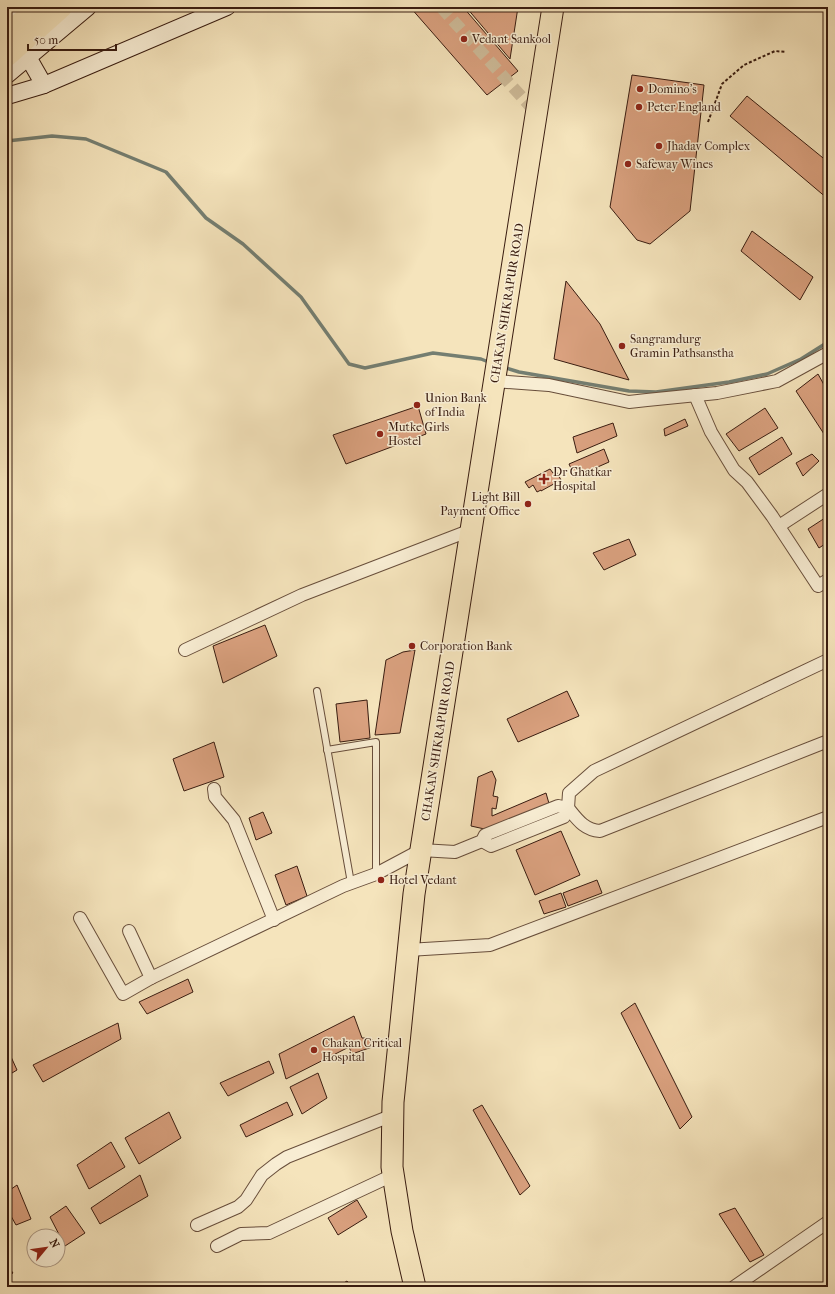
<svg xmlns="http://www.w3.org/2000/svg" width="835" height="1294" font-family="'IM FELL French Canon',serif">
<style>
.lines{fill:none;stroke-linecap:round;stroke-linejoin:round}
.stream{stroke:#747e71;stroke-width:3.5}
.building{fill:#daa17f;stroke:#391c10}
.street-tunnel{stroke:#cfbc9a;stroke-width:12;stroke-dasharray:12 6;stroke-linecap:butt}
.lane-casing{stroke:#684e3b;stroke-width:8}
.street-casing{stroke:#684e3b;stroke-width:14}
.secondary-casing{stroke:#391c10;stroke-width:18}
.highway-casing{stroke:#391c10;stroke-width:23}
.path{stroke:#391c10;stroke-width:2;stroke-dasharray:3 2;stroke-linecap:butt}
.lane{stroke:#f8edd3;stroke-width:6}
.street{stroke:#f8edd3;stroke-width:12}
.secondary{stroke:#f8edd3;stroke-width:16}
.highway{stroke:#f5e4bc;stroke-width:21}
.poi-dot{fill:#8f2418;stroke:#f8edd3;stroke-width:1.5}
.labels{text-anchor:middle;stroke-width:3;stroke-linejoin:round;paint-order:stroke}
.poi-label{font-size:12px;fill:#391c10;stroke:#f8edd3;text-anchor:start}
.street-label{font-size:12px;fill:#391c10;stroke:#f8edd3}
</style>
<rect width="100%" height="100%" fill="#f5e4bc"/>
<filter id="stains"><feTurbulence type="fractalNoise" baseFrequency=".005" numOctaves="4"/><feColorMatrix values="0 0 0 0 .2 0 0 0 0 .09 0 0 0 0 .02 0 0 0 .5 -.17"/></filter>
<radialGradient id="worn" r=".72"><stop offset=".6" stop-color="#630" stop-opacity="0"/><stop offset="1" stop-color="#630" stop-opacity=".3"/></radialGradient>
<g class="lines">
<g class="stream">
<polyline points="7,141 52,136 86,139 166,172 206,218 243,244 301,297 349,364 365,368 433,353 481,359 491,363"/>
<polyline points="503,367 519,372 629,391 656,392 729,382 767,374 801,359 828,342"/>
</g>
</g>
<g class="building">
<polygon points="410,7 463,7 518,71 487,95"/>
<polygon points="466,7 518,7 510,59"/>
<polygon points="632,75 704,85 690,211 650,244 637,240 610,207"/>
<polygon points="747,96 828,162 828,199 730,116"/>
<polygon points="752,231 813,277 800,300 741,251"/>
<polygon points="566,281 600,324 629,380 554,359"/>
<polygon points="818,374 828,392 828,431 824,434 796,391"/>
<polygon points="418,406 426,434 346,464 333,435"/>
<polygon points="765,408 778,428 739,451 726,434"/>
<polygon points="685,419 688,426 665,436 664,429"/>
<polygon points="613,423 617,436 577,453 573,437"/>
<polygon points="782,437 792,454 759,475 749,458"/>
<polygon points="604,449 609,462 575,477 569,464"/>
<polygon points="812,454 819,461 803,476 796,463"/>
<polygon points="550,469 553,473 556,471 561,480 541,491 541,490 537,492 533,485 529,488 525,482"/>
<polygon points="828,516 828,542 819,548 808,529"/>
<polygon points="629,539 636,555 604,570 593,553"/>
<polygon points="265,625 277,656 223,683 213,646"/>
<polygon points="415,650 400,733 375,735 386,660 403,652"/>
<polygon points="567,691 579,716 518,742 507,719"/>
<polygon points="367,700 370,738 340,742 336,704"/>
<polygon points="214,742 224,777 184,791 173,759"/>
<polygon points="492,771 496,780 493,796 498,797 496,809 492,808 492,816 546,793 550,807 489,827 489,830 471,826 478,777"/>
<polygon points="263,812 272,833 256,840 249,818"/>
<polygon points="561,831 580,875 535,895 516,850"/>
<polygon points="297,866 307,896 286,905 275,875"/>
<polygon points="597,880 602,893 568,906 563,893"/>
<polygon points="561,893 566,907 544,914 539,901"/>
<polygon points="188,979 193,992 147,1014 139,1002"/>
<polygon points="635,1003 692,1117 680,1129 621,1013"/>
<polygon points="354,1016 362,1038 371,1038 375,1046 352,1054 349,1047 286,1079 279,1054"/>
<polygon points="118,1023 121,1039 43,1082 33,1065"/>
<polygon points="7,1048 17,1070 7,1076"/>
<polygon points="269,1061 274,1073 228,1096 220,1083"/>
<polygon points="318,1073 327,1098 302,1114 290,1087"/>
<polygon points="287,1102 293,1115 246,1137 240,1125"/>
<polygon points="482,1105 530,1186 520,1195 473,1110"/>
<polygon points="169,1112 181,1138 139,1164 125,1138"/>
<polygon points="111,1142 125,1167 89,1189 77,1165"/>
<polygon points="140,1175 148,1196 100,1224 91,1208"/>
<polygon points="17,1185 31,1219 16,1225 7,1209 7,1192"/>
<polygon points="357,1200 367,1217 338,1235 328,1218"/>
<polygon points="66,1206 85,1233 65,1246 50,1217"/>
<polygon points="735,1208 764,1255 750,1262 719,1214"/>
<polygon points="7,1265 13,1273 7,1276"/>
<polygon points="347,1281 352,1287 337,1287"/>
</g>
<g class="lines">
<polyline class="street-tunnel" points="441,7 537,114"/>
<defs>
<g id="lane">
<polyline points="317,691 351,883"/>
<polyline points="327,750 376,742 376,874"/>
</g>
<g id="street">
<polyline points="495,381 549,385 629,402 647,400 717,393 777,381 828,353"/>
<polyline points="695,395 711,432 734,470 747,482 772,516 818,586 828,580"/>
<polyline points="779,526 828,494"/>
<polyline points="185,650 302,595 471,530"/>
<polyline points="214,789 215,797 234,820 274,920"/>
<polyline points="482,841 491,846 564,817 568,808 569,793 594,771 826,661 828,664"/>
<path d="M80,918L123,994L151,978L343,886L376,874L421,850L455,852L482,841L485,835L558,806L568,808C577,819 584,830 600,831L828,741"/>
<polyline points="129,931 151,978"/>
<polyline points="408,950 490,945 828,817"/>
<polyline points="197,1225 238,1207 246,1200 262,1175 276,1164 287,1157 393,1115"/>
<polyline points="217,1246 241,1234 269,1233 393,1175"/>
<polyline points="734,1287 828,1222"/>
</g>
<g id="secondary">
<polyline points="7,12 13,7"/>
<polyline points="28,57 44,85"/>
<polyline points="7,75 88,7"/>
<polyline points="7,96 44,85 227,7"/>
</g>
<g id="highway">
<polyline points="7,34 39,7"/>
<polyline points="7,56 62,7"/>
<polyline points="415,1287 402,1231 392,1167 393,1102 414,894 553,7"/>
</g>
</defs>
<use href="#lane" class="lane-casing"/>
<use href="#street" class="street-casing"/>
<use href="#secondary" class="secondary-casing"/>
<use href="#highway" class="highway-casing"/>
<polyline class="path" points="708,122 722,84 744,65 775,51 786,52"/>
<use href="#lane" class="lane"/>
<use href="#street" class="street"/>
<use href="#secondary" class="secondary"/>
<use href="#highway" class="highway"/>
</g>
<g class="poi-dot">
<circle cx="464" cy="39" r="4"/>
<circle cx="640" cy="89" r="4"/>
<circle cx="639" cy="107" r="4"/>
<circle cx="659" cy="146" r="4"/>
<circle cx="628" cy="164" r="4"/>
<circle cx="622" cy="346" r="4"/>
<circle cx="417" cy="405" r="4"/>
<circle cx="380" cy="434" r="4"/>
<path d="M542 473h4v4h4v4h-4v4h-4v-4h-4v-4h4z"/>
<circle cx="528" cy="504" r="4"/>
<circle cx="412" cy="646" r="4"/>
<circle cx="381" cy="880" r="4"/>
<circle cx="314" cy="1050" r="4"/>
</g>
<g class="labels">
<g class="poi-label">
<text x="472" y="43">Vedant Sankool</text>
<text x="648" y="93">Domino's</text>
<text x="647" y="111">Peter England</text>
<text x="667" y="150">Jhadav Complex</text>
<text x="636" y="168">Safeway Wines</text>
<text x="630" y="343">Sangramdurg<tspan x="630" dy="14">Gramin Pathsanstha</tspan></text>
<text x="425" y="402">Union Bank<tspan x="425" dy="14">of India</tspan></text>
<text x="388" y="431">Mutke Girls<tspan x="388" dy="14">Hostel</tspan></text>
<text x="553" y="476">Dr Ghatkar<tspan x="553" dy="14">Hospital</tspan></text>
<text x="520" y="501" text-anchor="end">Light Bill<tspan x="520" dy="14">Payment Office</tspan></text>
<text x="420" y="650">Corporation Bank</text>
<text x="389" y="884">Hotel Vedant</text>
<text x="322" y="1047">Chakan Critical<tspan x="322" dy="14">Hospital</tspan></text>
</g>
<g class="street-label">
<text transform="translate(507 303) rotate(-81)" y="4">CHAKAN SHIKRAPUR ROAD</text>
<text transform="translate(438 741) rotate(-81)" y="4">CHAKAN SHIKRAPUR ROAD</text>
</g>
</g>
<rect width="835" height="1294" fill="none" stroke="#f5e4bc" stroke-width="24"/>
<rect x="8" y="8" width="819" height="1278" fill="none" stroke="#391c10" stroke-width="2"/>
<rect x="12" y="12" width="811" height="1270" fill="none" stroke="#391c10"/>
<g transform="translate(46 1248) rotate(61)"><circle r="19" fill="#f8edd3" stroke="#ac9985"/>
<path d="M0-3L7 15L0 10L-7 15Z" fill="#8f2418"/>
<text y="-6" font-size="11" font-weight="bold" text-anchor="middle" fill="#391c10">N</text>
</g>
<path d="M28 44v6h88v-6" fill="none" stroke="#391c10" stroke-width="2"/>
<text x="34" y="44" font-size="12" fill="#391c10" stroke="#f8edd3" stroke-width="3" paint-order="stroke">50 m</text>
<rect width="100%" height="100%" filter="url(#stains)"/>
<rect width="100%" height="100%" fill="url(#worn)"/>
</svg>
